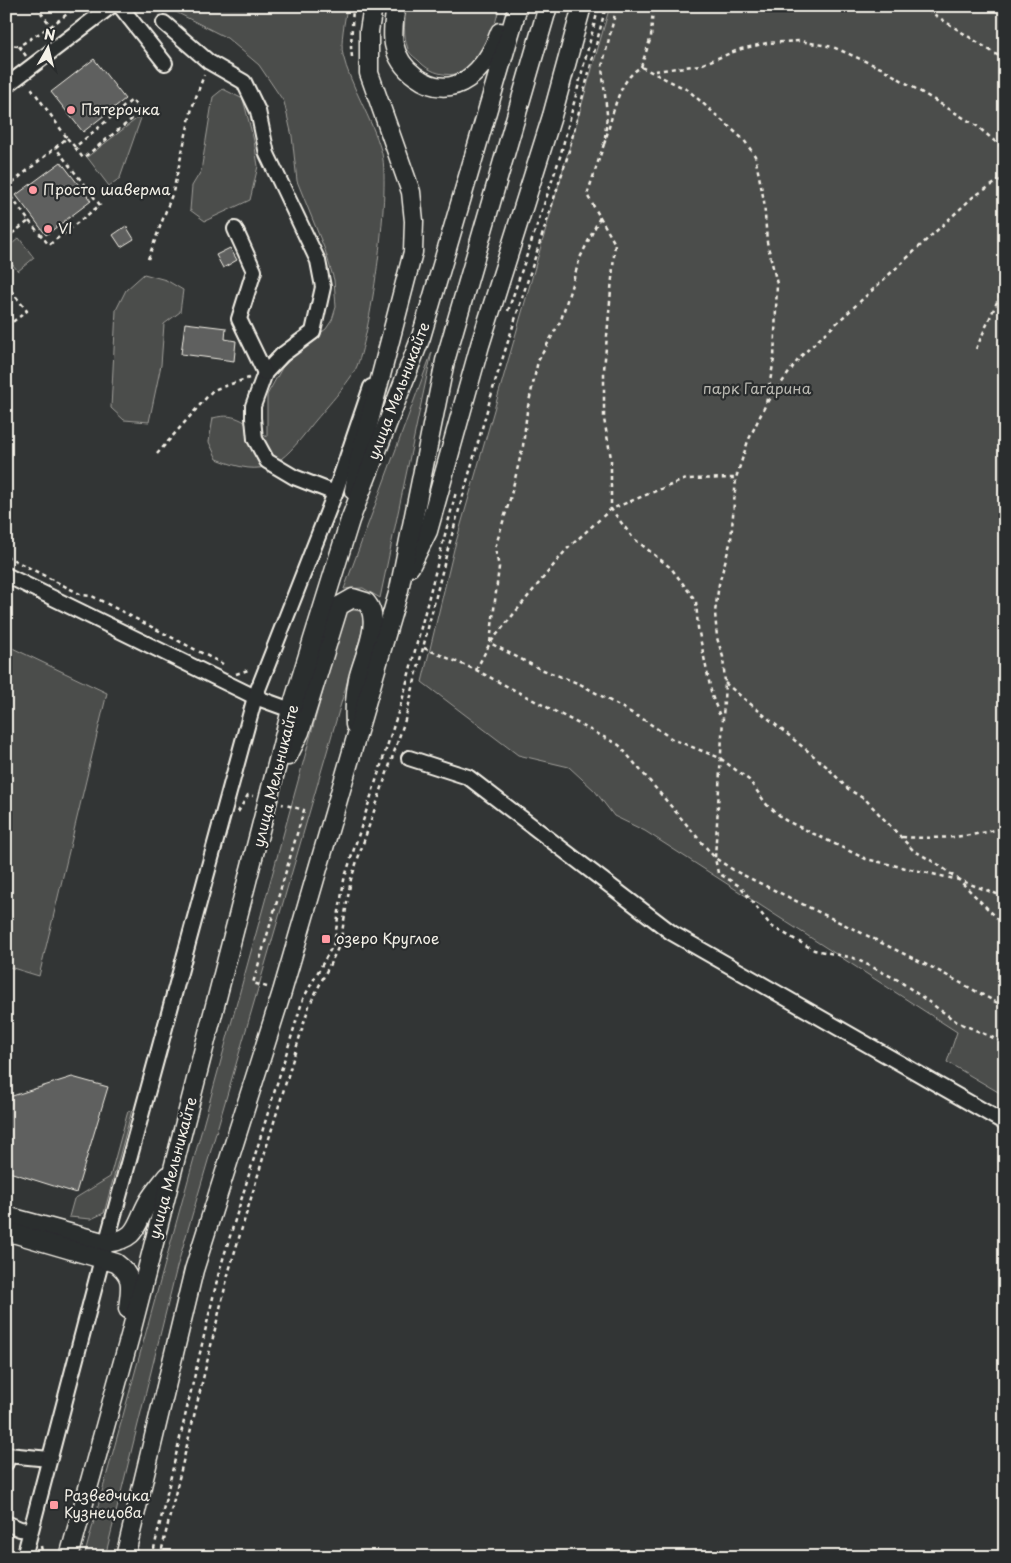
<svg xmlns="http://www.w3.org/2000/svg" width="1011" height="1563" font-family="'Playpen Sans',sans-serif">
<style>
.green{fill:#4b4d4c;stroke:#a09f9a}
.building{fill:#5f605f;stroke:#f4f1e8}
.lines{fill:none;stroke-linecap:round;stroke-linejoin:round}
.minor-casing{stroke:#f4f1e8;stroke-width:18}
.major-casing{stroke:#f4f1e8;stroke-width:21}
.path{stroke:#f4f1e8;stroke-width:2.5;stroke-dasharray:4 4;stroke-linecap:butt}
.minor{stroke:#2a2d2e;stroke-width:14}
.major{stroke:#2a2d2e;stroke-width:18}
.poi-dot{fill:#ff9aa2;stroke:#2a2d2e;stroke-width:2}
.labels{text-anchor:middle;stroke-width:4.5;stroke-linejoin:round;paint-order:stroke}
.poi-label{font-size:15px;fill:#f4f1e8;stroke:#2a2d2e;text-anchor:start}
.park-label{font-size:15px;fill:#b9b8b1;stroke:#2a2d2e}
.street-label{font-size:15px;fill:#f4f1e8;stroke:#2a2d2e}
</style>
<rect width="100%" height="100%" fill="#323535"/>
<filter id="ink" filterUnits="userSpaceOnUse"><feTurbulence type="fractalNoise" baseFrequency=".02" numOctaves="2"/><feDisplacementMap in="SourceGraphic" scale="10" xChannelSelector="R" yChannelSelector="G"/><feConvolveMatrix kernelMatrix="1 2 1 2 8 2 1 2 1" color-interpolation-filters="sRGB"/></filter>
<g filter="url(#ink)">
<g class="green">
<path d="M164,6H347C345,21 340,41 343,55C350,85 372,119 381,150C392,184 371,332 357,366C351,381 322,412 311,426C280,466 266,479 217,459L209,442L213,418C238,411 247,425 267,437V395L282,368L308,342L326,329L332,320L336,307L334,280L325,250L297,181L292,136L284,102L259,65L227,38Z"/>
<path d="M407,6H500C494,24 491,51 476,64C458,80 433,77 418,60C414,57 409,53 408,49C403,35 404,21 407,6Z"/>
<polygon points="610,6 1005,6 1005,1096 947,1062 957,1032 645,831 614,816 595,791 569,767 518,755 422,682 454,549"/>
<polygon points="223,89 243,99 254,141 258,166 250,200 205,221 190,210 192,186 201,171 213,97"/>
<polygon points="139,117 141,118 120,178 109,186 87,157"/>
<polygon points="19,238 34,258 18,271 6,257 6,249"/>
<polygon points="144,274 166,280 183,290 180,312 164,324 161,365 149,422 124,420 111,408 116,310 126,290"/>
<polygon points="432,352 380,598 363,588 344,589"/>
<polygon points="353,610 360,611 365,621 177,1267 105,1557 84,1557 343,618 346,613"/>
<polygon points="6,645 107,693 39,976 6,966"/>
<polygon points="132,1110 104,1213 91,1219 69,1217 74,1199 110,1177 128,1111"/>
</g>
<g class="building">
<polygon points="94,59 125,99 83,132 51,92"/>
<polygon points="61,162 91,201 46,235 16,195"/>
<polygon points="126,226 134,239 121,247 113,235"/>
<polygon points="230,248 237,260 223,268 216,255"/>
<polygon points="185,323 226,328 225,339 236,341 234,361 181,354"/>
<polygon points="72,1077 108,1087 76,1193 6,1171 6,1098"/>
</g>
<g class="lines">
<defs>
<g id="minor">
<polyline points="120,6 165,63"/>
<polyline points="164,23 209,62 244,82 258,111 267,154 318,261 323,287 313,332 282,355 265,373 253,406 253,418 255,439 267,461 294,477 335,493"/>
<polyline points="6,86 111,6"/>
<polyline points="235,229 254,271 239,319 265,373"/>
<polyline points="6,575 255,697 291,710"/>
<polyline points="409,758 468,777 672,933 1005,1123"/>
<polyline points="6,1463 8,1455 49,1459"/>
<polyline points="6,1523 20,1529 30,1530"/>
<polyline points="24,1557 102,1259 255,697 335,493 371,387"/>
</g>
<g id="major">
<path d="M396,6C394,19 392,32 394,44C397,58 404,68 415,76C455,106 487,68 500,32"/>
<polyline points="354,491 359,460 413,252 414,221 411,192 369,73 369,31 373,6"/>
<polyline points="410,567 428,531 480,345 552,116 582,6"/>
<path d="M288,756L300,732L339,606L353,598L366,602C383,621 363,657 358,679C355,695 354,710 355,725"/>
<path d="M6,1216L106,1243C139,1239 135,1225 148,1202C153,1193 161,1184 167,1176"/>
<path d="M6,1231L116,1263C135,1277 130,1288 128,1309"/>
<polyline points="69,1557 130,1336 291,710 350,520 421,337 518,6"/>
<polyline points="125,1557 194,1270 282,992 399,590 445,361 548,6"/>
</g>
</defs>
<use href="#minor" class="minor-casing"/>
<use href="#major" class="major-casing"/>
<g class="path">
<polyline points="36,6 51,26 78,6"/>
<polyline points="921,6 1005,60"/>
<polyline points="6,45 19,46"/>
<polyline points="26,56 19,46 51,26"/>
<polyline points="352,57 351,47 353,6"/>
<polyline points="641,67 651,37 653,6"/>
<polyline points="655,71 700,65 741,49 767,43 800,41 833,47 883,69 977,126 1005,150"/>
<polyline points="67,138 75,147 132,100 141,112 83,158 75,147"/>
<polyline points="605,138 607,114 602,67 617,6"/>
<path d="M604,144C613,119 616,81 641,67L688,90L744,140L755,156L764,201L767,242L777,284L774,359L766,404L748,441L736,478L731,540L719,584L715,612L717,638L723,657L725,683L715,858L718,873L741,887L771,926L814,950L854,958L898,980L957,1022L1005,1043"/>
<polyline points="604,144 587,195 600,217 580,258 561,320 538,361 527,411 523,446 510,499 495,548 499,567 490,643 538,668 580,684 646,721 672,739 720,758 749,780 767,805 785,820 866,859 959,880 1005,897"/>
<polyline points="6,188 67,138 30,86"/>
<polyline points="6,190 29,221 6,238"/>
<polyline points="600,217 615,244 604,370 604,419 611,458 611,509 633,538 671,568 696,601 698,628 712,696 721,719"/>
<polyline points="29,221 49,245 100,205 55,147"/>
<polyline points="148,259 173,192 192,108 204,75"/>
<polyline points="6,284 27,311 6,327"/>
<polyline points="508,311 560,157 599,6"/>
<polyline points="976,349 1005,284"/>
<polyline points="768,402 800,357 973,197 1005,177"/>
<polyline points="157,454 213,390 249,378"/>
<polyline points="6,556 82,595 92,596 223,664"/>
<polyline points="424,648 476,670 619,745 715,858 735,871 935,969 1005,1007"/>
<polyline points="476,670 490,643 566,550 611,509 686,479 736,478"/>
<polyline points="236,674 251,669"/>
<polyline points="725,683 826,766 848,789 866,800 913,850 939,865 959,880 1005,926"/>
<polyline points="238,812 248,795 253,796"/>
<path d="M902,837C938,839 970,838 1005,827"/>
<polyline points="267,987 253,983 304,810 282,804"/>
<polyline points="41,1546 43,1557"/>
<polyline points="152,1557 219,1272 303,999 334,943 344,880 403,697 456,492"/>
<polyline points="160,1557 229,1271 309,1006 340,944 351,879 405,720 446,556 495,382 567,158 606,6"/>
</g>
<use href="#minor" class="minor"/>
<use href="#major" class="major"/>
</g>
</g>
<g class="poi-dot">
<circle cx="71" cy="110" r="5"/>
<circle cx="33" cy="190" r="5"/>
<circle cx="48" cy="229" r="5"/>
<rect x="321" y="934" width="10" height="10" rx="2.5"/>
<rect x="49" y="1500" width="10" height="10" rx="2.5"/>
</g>
<g class="labels">
<g class="poi-label">
<text x="81" y="115">Пятерочка</text>
<text x="43" y="195">Просто шаверма</text>
<text x="58" y="234">Vl</text>
<text x="336" y="944">озеро Круглое</text>
<text x="64" y="1501">Разведчика<tspan x="64" dy="17">Кузнецова</tspan></text>
</g>
<g class="park-label">
<text x="757" y="394">парк Гагарина</text>
</g>
<g class="street-label">
<text transform="translate(399 391) rotate(-69)" y="5">улица Мельникайте</text>
<text transform="translate(276 776) rotate(-76)" y="5">улица Мельникайте</text>
<text transform="translate(173 1168) rotate(-75)" y="5">улица Мельникайте</text>
</g>
</g>
<rect width="1011" height="1563" fill="none" stroke="#2a2d2e" stroke-width="25"/>
<rect x="12" y="12" width="986" height="1538" fill="none" stroke="#f4f1e8" stroke-width="2" filter="url(#ink)"/>
<g transform="translate(48 48) rotate(8)" stroke="#2a2d2e" stroke-width="4" paint-order="stroke">
<path d="M0-4L9 19L0 12L-9 19Z" fill="#f4f1e8"/>
<text y="-8" font-size="14" font-weight="bold" text-anchor="middle" fill="#f4f1e8">N</text>
</g>
</svg>
